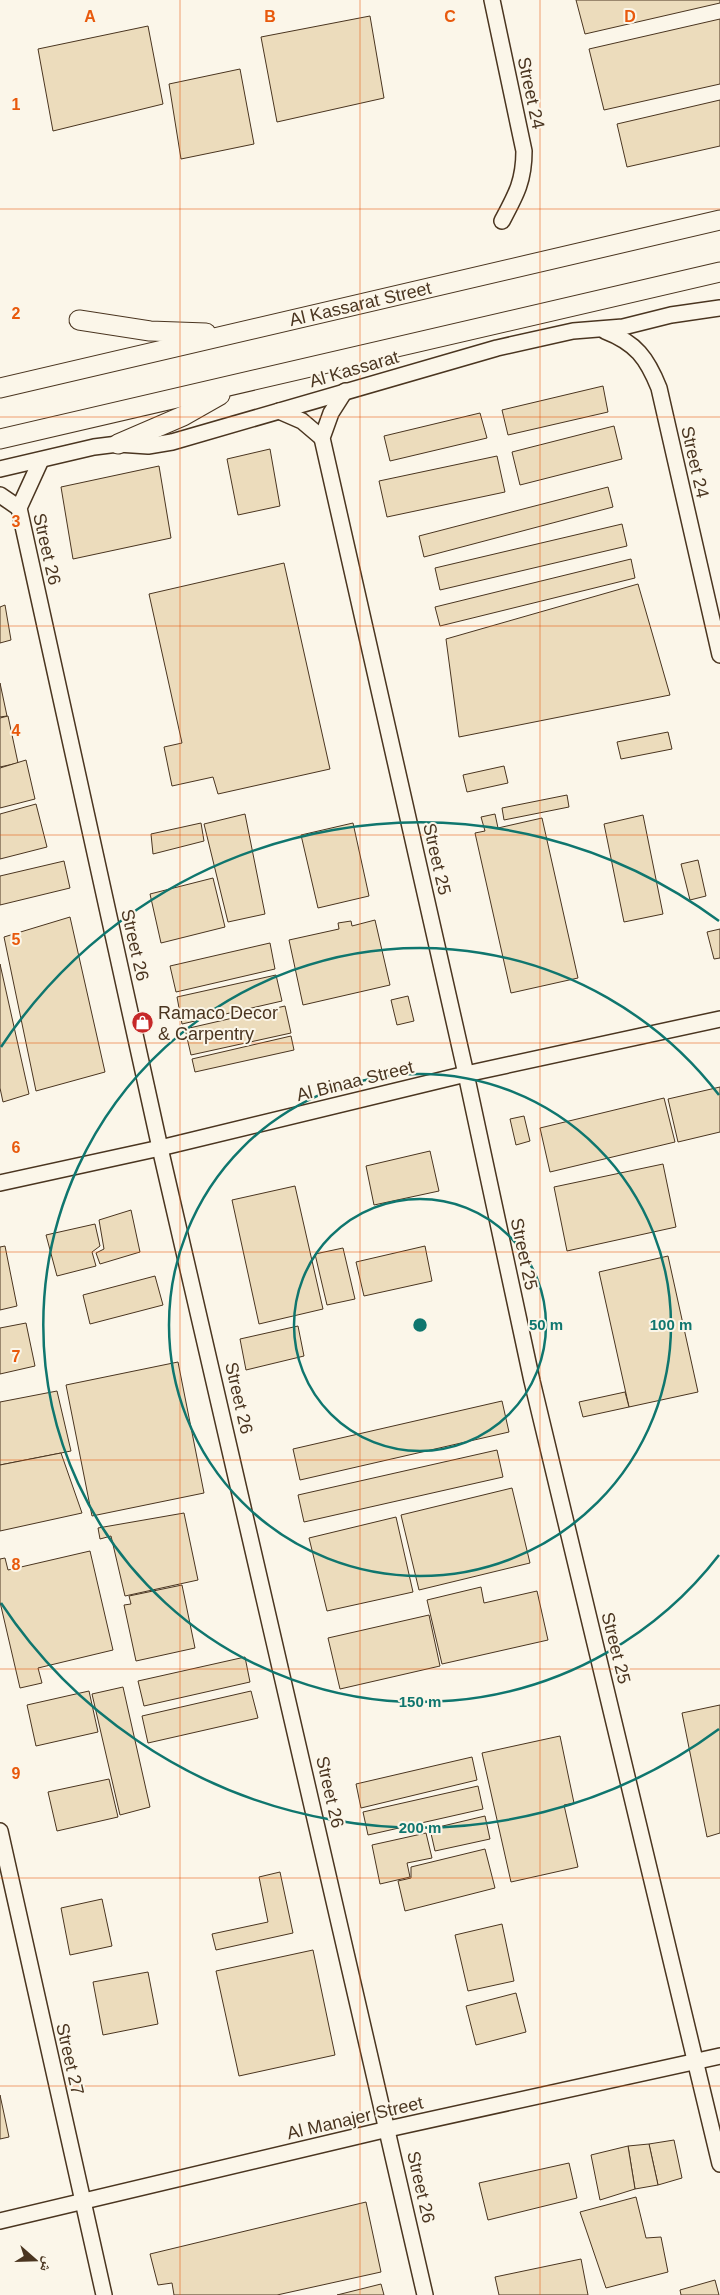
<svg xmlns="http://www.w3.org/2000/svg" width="720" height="2295" font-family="Arial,'Noto Naskh Arabic',sans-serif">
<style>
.building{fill:#ecdcbc;stroke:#4a3520}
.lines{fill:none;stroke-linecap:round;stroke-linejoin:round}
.minor-casing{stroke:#4a3520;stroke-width:18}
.tertiary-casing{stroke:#4a3520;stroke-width:21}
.minor{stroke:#fbf6e9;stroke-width:15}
.tertiary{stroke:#fbf6e9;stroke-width:19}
.grid{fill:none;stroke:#e8590c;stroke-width:1;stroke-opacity:0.55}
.ring{fill:none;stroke:#0f766e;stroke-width:2.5}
.labels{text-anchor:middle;stroke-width:4;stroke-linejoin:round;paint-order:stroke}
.street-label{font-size:18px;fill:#4a3520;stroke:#fbf6e9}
.poi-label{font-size:18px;fill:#4a3520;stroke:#fbf6e9;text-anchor:start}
.grid-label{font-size:16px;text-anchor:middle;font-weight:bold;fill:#e8590c;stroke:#fbf6e9;stroke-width:4;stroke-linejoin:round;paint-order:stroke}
.centre{fill:#0f766e;stroke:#fbf6e9;stroke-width:2.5}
.ring-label{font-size:15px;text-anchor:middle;font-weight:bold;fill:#0f766e;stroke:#fbf6e9;stroke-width:4;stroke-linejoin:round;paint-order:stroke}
</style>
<rect width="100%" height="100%" fill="#fbf6e9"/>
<g class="building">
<polygon points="576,0 720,0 720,3 585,34"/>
<polygon points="370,16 384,98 277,122 261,37"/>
<polygon points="720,19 720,84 604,110 589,49"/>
<polygon points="148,26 163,104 53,131 38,49"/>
<polygon points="240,69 254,144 181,159 169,84"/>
<polygon points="720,100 720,146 627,167 617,124"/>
<polygon points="603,386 608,412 508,435 502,410"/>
<polygon points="480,413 487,438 390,461 384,436"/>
<polygon points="614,426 622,459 520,485 512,452"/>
<polygon points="270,449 280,506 238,515 227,459"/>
<polygon points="497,456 505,492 387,517 379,481"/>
<polygon points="159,466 171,538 73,559 61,487"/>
<polygon points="608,487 613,507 424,557 419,536"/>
<polygon points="622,524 627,546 440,590 435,568"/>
<polygon points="631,559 635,578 440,626 435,607"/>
<polygon points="284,563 330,769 218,794 213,777 172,786 164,747 182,743 149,594"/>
<polygon points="638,584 670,695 459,737 446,639"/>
<polygon points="5,605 11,640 0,643 0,607"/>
<polygon points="0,683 7,716 0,717"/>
<polygon points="8,716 18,763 0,767 0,718"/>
<polygon points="668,732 672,749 621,759 617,742"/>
<polygon points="26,760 35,799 0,808 0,768"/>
<polygon points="504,766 508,783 467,792 463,775"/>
<polygon points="567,795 569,807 504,820 502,808"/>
<polygon points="36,804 47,847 0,859 0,814"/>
<polygon points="245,814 265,914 228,922 204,824"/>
<polygon points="495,814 498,828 542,818 578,978 511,993 475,833 485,831 481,817"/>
<polygon points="643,815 663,914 624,922 604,824"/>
<polygon points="201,823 204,841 153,854 151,834"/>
<polygon points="353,823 369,896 318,908 301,835"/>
<polygon points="698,860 706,896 690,900 681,864"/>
<polygon points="64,861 70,888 0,905 0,876"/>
<polygon points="213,878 225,927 161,943 150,894"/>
<polygon points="70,917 105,1072 36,1091 4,937"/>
<polygon points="375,920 390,985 303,1005 289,940 339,929 338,923 351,921 352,926"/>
<polygon points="720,929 720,958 714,959 707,932"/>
<polygon points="270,943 275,969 176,992 170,966"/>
<polygon points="0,964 29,1094 3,1102 0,1088"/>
<polygon points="276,975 282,1001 182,1024 177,997"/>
<polygon points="408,996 414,1021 397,1025 391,1000"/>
<polygon points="285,1006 291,1033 191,1055 185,1029"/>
<polygon points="291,1036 294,1050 195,1072 192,1059"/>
<polygon points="720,1087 720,1132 678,1142 668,1099"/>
<polygon points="664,1098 675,1142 550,1172 540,1128"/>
<polygon points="524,1116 530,1141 516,1145 510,1119"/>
<polygon points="430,1151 439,1191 374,1205 366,1166"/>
<polygon points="663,1164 676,1227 567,1251 554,1187"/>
<polygon points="295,1186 323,1309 259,1324 232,1200"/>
<polygon points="131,1210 140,1252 100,1264 96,1253 104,1249 99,1220"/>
<polygon points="95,1224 100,1246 92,1252 96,1266 57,1276 46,1235"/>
<polygon points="5,1246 17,1306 0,1310 0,1247"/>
<polygon points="425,1246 432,1281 364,1296 356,1262"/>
<polygon points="343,1248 355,1299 327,1305 315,1254"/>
<polygon points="668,1256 698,1392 629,1407 599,1272"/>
<polygon points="155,1276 163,1305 90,1324 83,1295"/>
<polygon points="26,1323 35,1366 0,1374 0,1328"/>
<polygon points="298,1326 304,1356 246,1370 240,1339"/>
<polygon points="178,1362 204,1493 92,1516 66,1385"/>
<polygon points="57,1391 71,1451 0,1465 0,1402"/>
<polygon points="625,1392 629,1407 583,1417 579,1402"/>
<polygon points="502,1401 509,1432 300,1480 293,1449"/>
<polygon points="497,1450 503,1477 304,1522 298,1495"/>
<polygon points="61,1453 82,1513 0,1531 0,1465"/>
<polygon points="512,1488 530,1563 419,1590 401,1515"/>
<polygon points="184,1513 198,1580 125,1596 111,1536 100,1539 98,1528"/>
<polygon points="396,1517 413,1592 327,1611 309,1538"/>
<polygon points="90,1551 113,1650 38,1668 42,1683 20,1688 0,1602 0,1559 5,1558 8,1570"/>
<polygon points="182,1585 195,1648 136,1661 124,1605 131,1604 129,1596"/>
<polygon points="481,1587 484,1603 537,1591 548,1640 442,1664 427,1600"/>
<polygon points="429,1615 440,1666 340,1689 328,1638"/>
<polygon points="245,1657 250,1682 144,1706 138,1681"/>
<polygon points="123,1687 150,1807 120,1815 92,1694"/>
<polygon points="89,1691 98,1732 36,1746 27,1705"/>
<polygon points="251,1691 258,1718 148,1743 142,1716"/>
<polygon points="720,1705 720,1833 707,1837 682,1713"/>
<polygon points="560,1736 574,1803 564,1805 578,1867 511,1882 482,1753"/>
<polygon points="472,1757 477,1780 361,1808 356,1784"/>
<polygon points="109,1779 118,1817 57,1831 48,1792"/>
<polygon points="478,1786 483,1809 368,1835 363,1812"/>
<polygon points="485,1816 490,1839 435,1851 430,1829"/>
<polygon points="426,1833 432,1858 407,1863 410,1877 380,1884 372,1845"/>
<polygon points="485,1849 495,1888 405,1911 398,1881 411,1878 411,1867"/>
<polygon points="280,1872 293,1933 216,1950 212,1934 268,1922 259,1877"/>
<polygon points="102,1899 112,1946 70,1955 61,1908"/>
<polygon points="502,1924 514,1981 468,1991 455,1935"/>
<polygon points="313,1950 335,2055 239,2076 216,1971"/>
<polygon points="148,1972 158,2024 103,2035 93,1982"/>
<polygon points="516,1993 526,2032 476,2045 466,2006"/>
<polygon points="0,2095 9,2137 0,2139"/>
<polygon points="674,2140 682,2178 658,2185 649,2144"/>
<polygon points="649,2144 658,2185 635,2189 628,2146"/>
<polygon points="628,2146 635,2189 600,2200 591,2155"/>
<polygon points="569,2163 577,2198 488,2220 479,2183"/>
<polygon points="636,2197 646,2238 661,2237 668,2272 606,2288 580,2212"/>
<polygon points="366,2202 381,2272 277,2295 174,2295 172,2283 158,2285 150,2254"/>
<polygon points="581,2259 588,2295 499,2295 495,2277"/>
<polygon points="715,2280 719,2295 681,2295 680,2290"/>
<polygon points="381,2284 384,2295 337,2295"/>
</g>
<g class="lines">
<defs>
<g id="minor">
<path d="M492,0L524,151C524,181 516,195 502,221"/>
<path d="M605,331C636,343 647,358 659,388L720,655"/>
<polyline points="345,391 331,413 322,438 466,1074 532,1381 720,2164"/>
<polyline points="279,411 302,421 322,438"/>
<polyline points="41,460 19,508 160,1148 425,2295"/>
<polyline points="0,469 94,447 118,444 148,446 172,442 497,348 573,331 623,327 671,315 720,308"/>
<polyline points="0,495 19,508"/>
<polyline points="0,1183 160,1148 466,1074 720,1019"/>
<polyline points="0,1831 104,2295"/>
<polyline points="0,2221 388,2129 720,2056"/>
</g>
<g id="tertiary">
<polyline points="79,320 150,331 206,333"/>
<path id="s1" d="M0,388L720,220"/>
<polyline points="0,439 720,272"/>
<polyline points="118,444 183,416 220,395"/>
</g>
</defs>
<use href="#minor" class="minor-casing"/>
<use href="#tertiary" class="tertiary-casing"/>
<use href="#minor" class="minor"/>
<use href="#tertiary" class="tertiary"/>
</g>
<path class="grid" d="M180,0V2295M360,0V2295M540,0V2295M0,209H720M0,417H720M0,626H720M0,835H720M0,1043H720M0,1252H720M0,1460H720M0,1669H720M0,1878H720M0,2086H720"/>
<g class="ring">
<circle cx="420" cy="1325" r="126"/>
<circle cx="420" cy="1325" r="251"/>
<path d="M719 1555A377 377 0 1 1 719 1095"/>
<path d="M719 1729A503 503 0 0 1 1 1603M1 1047A503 503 0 0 1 719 921"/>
</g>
<defs>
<symbol id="shop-disc" viewBox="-11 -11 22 22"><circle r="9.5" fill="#c62828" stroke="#fbf6e9"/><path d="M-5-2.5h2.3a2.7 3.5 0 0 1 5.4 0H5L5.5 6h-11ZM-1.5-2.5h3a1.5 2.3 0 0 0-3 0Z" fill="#fff"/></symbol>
</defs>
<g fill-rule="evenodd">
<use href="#shop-disc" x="130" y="1010" width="25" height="25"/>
</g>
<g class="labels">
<g class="street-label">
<text transform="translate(531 93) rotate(78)" y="6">Street 24</text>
<text dy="6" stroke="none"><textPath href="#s1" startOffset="370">Al Kassarat Street</textPath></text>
<text transform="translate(354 369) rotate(-16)" y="6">Al Kassarat</text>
<text transform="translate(695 462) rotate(77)" y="6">Street 24</text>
<text transform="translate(47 549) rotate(77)" y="6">Street 26</text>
<text transform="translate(437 859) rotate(77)" y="6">Street 25</text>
<text transform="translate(135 945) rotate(77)" y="6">Street 26</text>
<text transform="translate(355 1081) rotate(-14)" y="6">Al Binaa Street</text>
<text transform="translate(524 1254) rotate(78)" y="6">Street 25</text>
<text transform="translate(239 1398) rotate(77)" y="6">Street 26</text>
<text transform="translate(616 1648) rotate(76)" y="6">Street 25</text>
<text transform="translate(330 1792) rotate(77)" y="6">Street 26</text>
<text transform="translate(70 2059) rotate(77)" y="6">Street 27</text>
<text transform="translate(355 2118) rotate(-13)" y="6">Al Manajer Street</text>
<text transform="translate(421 2187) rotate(77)" y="6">Street 26</text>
</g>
<g class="poi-label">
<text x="158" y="1019">Ramaco Decor<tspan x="158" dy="21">&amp; Carpentry</tspan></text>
</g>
</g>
<g class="grid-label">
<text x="90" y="22">A</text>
<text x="270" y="22">B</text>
<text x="450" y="22">C</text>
<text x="630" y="22">D</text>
<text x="16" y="110">1</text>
<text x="16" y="319">2</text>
<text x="16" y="527">3</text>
<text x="16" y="736">4</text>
<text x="16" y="945">5</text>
<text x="16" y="1153">6</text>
<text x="16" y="1362">7</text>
<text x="16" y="1570">8</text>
<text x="16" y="1779">9</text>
</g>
<circle cx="420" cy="1325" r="8" class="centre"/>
<g class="ring-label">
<text x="546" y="1330">50 m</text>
<text x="671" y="1330">100 m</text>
<text x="420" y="1707">150 m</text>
<text x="420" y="1833">200 m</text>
</g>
<g transform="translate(35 2260) rotate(110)" stroke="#fbf6e9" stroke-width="4" paint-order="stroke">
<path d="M0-4L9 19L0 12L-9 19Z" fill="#4a3520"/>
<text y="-8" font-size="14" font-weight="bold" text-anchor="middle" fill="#4a3520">ش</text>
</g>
</svg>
